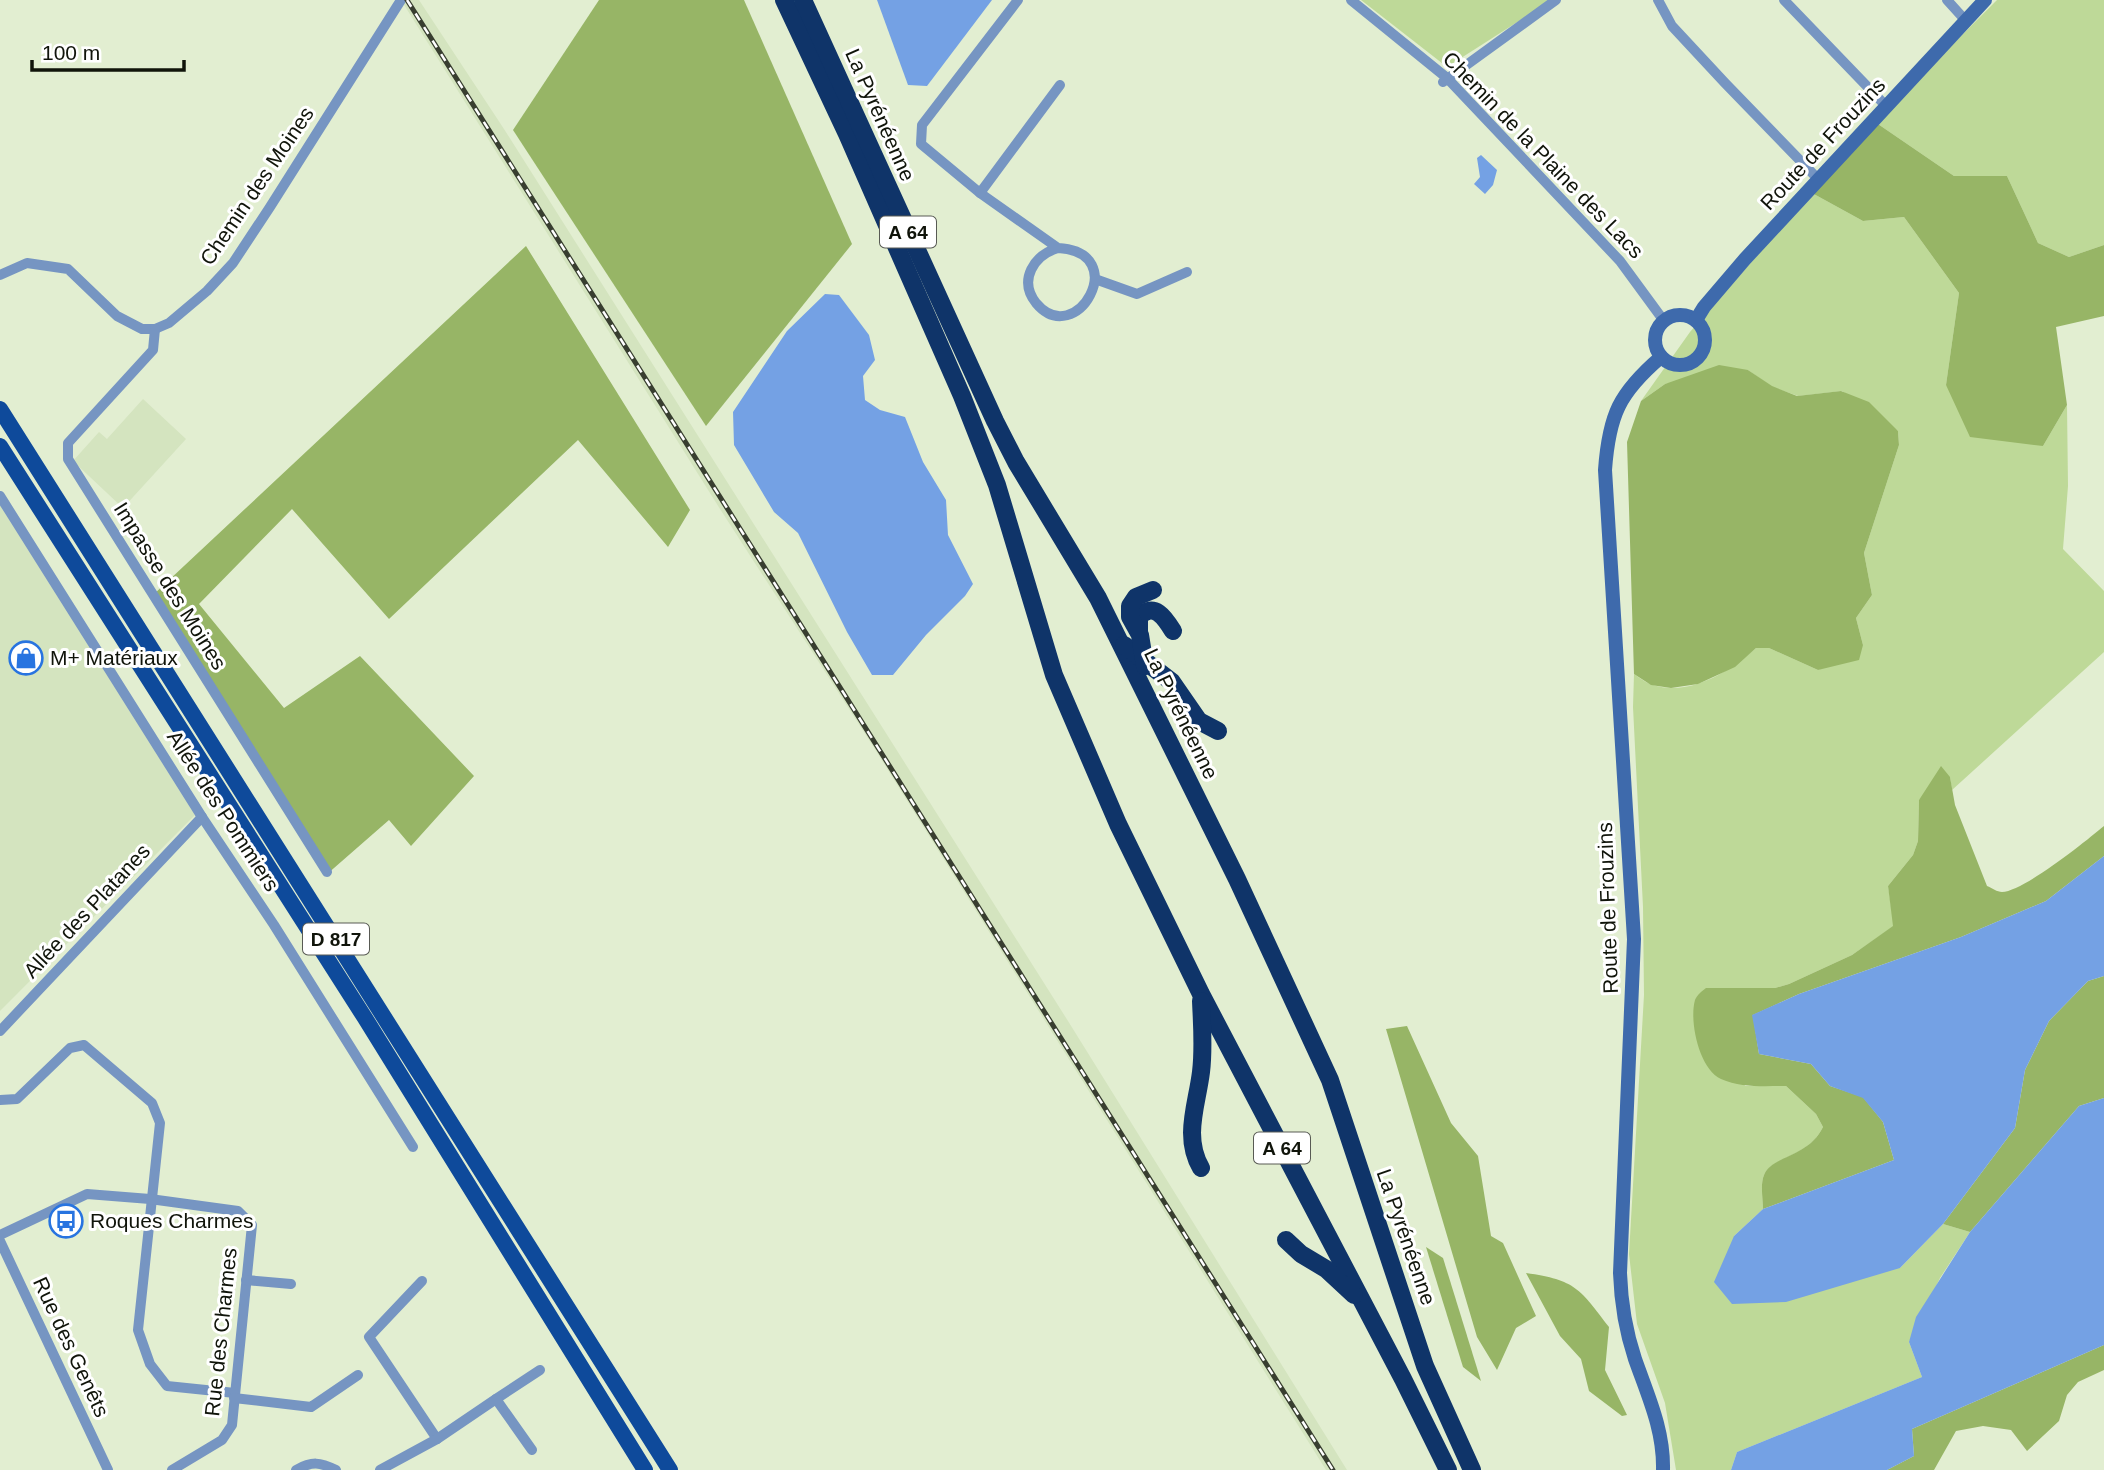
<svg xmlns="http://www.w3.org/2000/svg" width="2104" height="1470" font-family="Helvetica,sans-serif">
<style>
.built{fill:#d4e4bf}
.green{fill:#bed998}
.forest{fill:#97b566}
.water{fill:#74a1e4}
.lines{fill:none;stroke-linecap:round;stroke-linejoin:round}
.minor{stroke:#7695c2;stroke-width:10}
.secondary{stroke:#3e6aac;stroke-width:14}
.primary{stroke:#0e4a9b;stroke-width:16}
.motorway{stroke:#0f3469;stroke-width:18}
.rail-casing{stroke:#383e30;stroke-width:5}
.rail{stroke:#fff;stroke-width:2.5;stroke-dasharray:8;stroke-linecap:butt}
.labels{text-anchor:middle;stroke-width:6;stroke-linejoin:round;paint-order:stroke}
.shield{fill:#fff;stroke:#585a54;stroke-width:2}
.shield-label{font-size:19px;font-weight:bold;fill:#10140a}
.street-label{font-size:21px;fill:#10140a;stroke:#fff}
.poi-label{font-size:21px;fill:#10140a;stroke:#fff;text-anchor:start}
</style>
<rect width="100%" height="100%" fill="#e2eed1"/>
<g class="built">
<polygon points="401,0 419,0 504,129 1068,1021 1347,1470 1326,1470 871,743 720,509"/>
<polygon points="143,399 186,439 123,508 73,461 99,432 107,439"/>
<polygon points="0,505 195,815 0,1011"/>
</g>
<g class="green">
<polygon points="1361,0 1552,0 1447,67"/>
<polygon points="1997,0 2104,0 2104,245 2069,257 2038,243 2007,176 1954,176 1875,122"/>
<path d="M1812,193L1863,221L1904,217L1959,293L1946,385L2043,446L2067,405L2068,486L2063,549L2104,591V652L1952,790L1950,777L1919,800L1918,841L1913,855L1888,886L1894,926L1852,955L1789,984L1775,988H1706L1745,1086H1786L1816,1114L1823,1127C1808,1158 1772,1156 1764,1175C1760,1184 1763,1200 1763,1209L1734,1236L1900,1268L1943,1224L1970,1232L1940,1278L1909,1342L1922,1377L1737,1452L1731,1470H1676L1665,1403L1637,1324L1629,1254L1644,995L1643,907L1633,707L1634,674C1640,678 1646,683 1653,685C1690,697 1730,671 1756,648H1769L1818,670L1863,645L1856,618L1872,595L1864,553L1899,445L1898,431L1842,391L1798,396L1772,387L1748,370L1665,384L1641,401L1690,332Z"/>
</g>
<g class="forest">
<polygon points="599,0 744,0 852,244 706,426 513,130"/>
<polygon points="1875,122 1954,176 2007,176 2038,243 2069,257 2104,245 2104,316 2056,327 2067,405 2043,446 1970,437 1946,385 1959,293 1904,217 1863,221 1812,193"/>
<polygon points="526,246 690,510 668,547 578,440 389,619 292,509 199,604 284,708 360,656 474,776 411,846 389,820 326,875 153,595"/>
<polygon points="1719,365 1748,370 1772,386 1797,396 1841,391 1869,402 1898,431 1899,445 1864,553 1872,595 1856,618 1863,645 1859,660 1818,670 1769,648 1756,648 1735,667 1698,684 1671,688 1651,685 1634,674 1627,442 1641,401 1665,384"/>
<path d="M1941,766L1950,777L1955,805L1987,886C1992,888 1997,892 2002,892C2024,891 2086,841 2104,826V856L2046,901L1961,937L1799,994L1753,1015L1759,1054L1811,1064L1830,1086L1863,1097L1883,1122L1894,1160L1763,1209C1763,1200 1760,1184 1764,1175C1772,1155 1808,1158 1823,1127L1816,1114L1786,1086C1764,1086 1741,1088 1721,1079C1699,1069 1689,1021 1695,1000C1697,995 1702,991 1706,988H1775L1789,984L1852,955L1893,926L1888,886L1913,855L1918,841L1919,800Z"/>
<polygon points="2104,976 2104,1098 2079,1106 1970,1232 1943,1224 2015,1128 2025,1070 2049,1021 2088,981"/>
<polygon points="1407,1026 1451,1123 1478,1156 1491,1236 1503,1243 1536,1316 1516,1328 1497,1370 1477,1337 1386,1029"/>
<polygon points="1426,1247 1443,1258 1481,1381 1463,1367"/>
<path d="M1526,1273C1576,1280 1580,1289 1609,1327L1605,1370L1627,1415L1622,1416L1589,1391L1581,1359L1560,1336Z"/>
<polygon points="2104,1345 2104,1370 2078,1382 2067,1395 2059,1421 2027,1451 2011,1430 1983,1426 1956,1431 1934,1470 1887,1470 1914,1456 1912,1429"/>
</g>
<g class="water">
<polygon points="877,0 992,0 927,86 908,85"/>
<polygon points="1481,155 1497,170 1493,185 1485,194 1474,184 1480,177 1477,158"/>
<polygon points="825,294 839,295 869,335 875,360 863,376 865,400 880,410 905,417 923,462 946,500 948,535 973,584 965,596 926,635 893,675 872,675 847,632 798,533 774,512 734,445 733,412 787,331"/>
<polygon points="2104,856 2104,976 2088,981 2049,1021 2025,1070 2015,1128 1943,1224 1900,1268 1786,1302 1732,1304 1714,1282 1734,1236 1763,1209 1894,1160 1883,1122 1863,1098 1830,1086 1811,1064 1759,1054 1752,1015 1799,994 1961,937 2046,901"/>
<polygon points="2104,1098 2104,1345 1912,1429 1914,1456 1887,1470 1731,1470 1737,1452 1922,1377 1909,1342 1916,1317 1970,1232 2079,1106"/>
</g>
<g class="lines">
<g class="minor">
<path d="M1018,0L922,125L921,144L980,193L1058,248C1133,252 1076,351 1036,303C1018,280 1034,255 1058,248"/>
<polyline points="1351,0 1447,78 1620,261 1664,321"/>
<polyline points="1658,0 1672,26 1725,83 1818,179"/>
<polyline points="1784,0 1886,106"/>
<polyline points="1947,0 1966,21"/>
<polyline points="1443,82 1556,0"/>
<polyline points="980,193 1060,85"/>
<polyline points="0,275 27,263 68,269 117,316 142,329 155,329 169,323 207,291 233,263 270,207 401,0"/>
<polyline points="1095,279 1137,294 1187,272"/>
<polyline points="155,329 153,350 68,443 68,459 327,872"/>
<polyline points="0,496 202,817 274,925 413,1147"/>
<polyline points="0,1031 202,817"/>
<polyline points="0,1100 17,1099 70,1048 84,1045 152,1103 160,1123 138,1330 150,1364 167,1386 235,1393"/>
<polyline points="0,1235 87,1194 150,1199 238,1211 252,1225 232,1425 222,1440 172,1470"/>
<polyline points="0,1241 108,1470"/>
<polyline points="246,1280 291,1284"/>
<polyline points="422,1281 369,1337 437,1439"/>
<polyline points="234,1398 311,1407 358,1375"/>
<polyline points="496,1399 540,1370"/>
<path d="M296,1470C312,1461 320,1462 336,1470"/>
<polyline points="380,1470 437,1439 496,1399 532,1450"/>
</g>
<g class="secondary">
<circle cx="1680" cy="340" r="25"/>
<polyline points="1696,320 1704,307 1745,259 1985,0"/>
<path d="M1661,357C1619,393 1609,415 1605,470L1634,939L1620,1273C1621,1302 1626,1332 1635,1359C1648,1396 1664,1430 1663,1470"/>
</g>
<g class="primary">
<polyline points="0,409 670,1470"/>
<polyline points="0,446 365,1018 645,1470"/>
</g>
<g class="motorway">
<polyline points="784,0 847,134 962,396 997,485 1054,675 1118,824 1201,994 1403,1379 1448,1470"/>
<polyline points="803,0 995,421 1016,462 1098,598 1237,879 1330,1080 1425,1366 1472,1470"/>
<path d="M1139,632V617C1154,601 1165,618 1173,631"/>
<polyline points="1124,645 1172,682 1199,721 1218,731"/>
<polyline points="1145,666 1140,635 1130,617 1130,606 1136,597 1153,590"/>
<path d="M1201,1168C1183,1137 1197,1105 1201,1072C1204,1048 1202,1025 1201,1001"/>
<polyline points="1286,1240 1301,1254 1326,1269 1354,1295"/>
</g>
<defs>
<polyline id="rail" points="407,0 1333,1470"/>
</defs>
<use href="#rail" class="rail-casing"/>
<use href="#rail" class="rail"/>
</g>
<defs>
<symbol id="shop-ring" viewBox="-11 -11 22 22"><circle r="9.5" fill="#fff" stroke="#2874e0" stroke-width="1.5"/><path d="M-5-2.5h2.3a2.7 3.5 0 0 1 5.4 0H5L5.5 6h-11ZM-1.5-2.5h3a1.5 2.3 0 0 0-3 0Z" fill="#2874e0"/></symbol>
<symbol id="bus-ring" viewBox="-11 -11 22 22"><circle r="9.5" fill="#fff" stroke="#2874e0" stroke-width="1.5"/><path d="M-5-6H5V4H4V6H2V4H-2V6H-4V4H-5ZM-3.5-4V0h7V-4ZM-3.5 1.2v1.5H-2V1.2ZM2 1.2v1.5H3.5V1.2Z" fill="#2874e0"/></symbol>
</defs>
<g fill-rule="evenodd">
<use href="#shop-ring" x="7" y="639" width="38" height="38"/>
<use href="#bus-ring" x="47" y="1202" width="38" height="38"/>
</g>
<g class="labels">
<g class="shield">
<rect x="880" y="216.5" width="56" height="31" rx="5"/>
<rect x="303" y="923.5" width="66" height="31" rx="5"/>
<rect x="1254" y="1132.5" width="56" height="31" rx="5"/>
</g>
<g class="shield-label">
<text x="908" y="239">A 64</text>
<text x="336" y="946">D 817</text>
<text x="1282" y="1155">A 64</text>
</g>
<g class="street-label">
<text transform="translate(880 115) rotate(66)" y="7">La Pyrénéenne</text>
<text transform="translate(1823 144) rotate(-47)" y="7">Route de Frouzins</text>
<text transform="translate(1543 155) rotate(46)" y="7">Chemin de la Plaine des Lacs</text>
<text transform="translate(257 186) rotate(-56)" y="7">Chemin des Moines</text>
<text transform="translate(170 586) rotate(58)" y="7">Impasse des Moines</text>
<text transform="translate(1181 714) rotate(64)" y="7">La Pyrénéenne</text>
<text transform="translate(223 811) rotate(57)" y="7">Allée des Pommiers</text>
<text transform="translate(1608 908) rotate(-92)" y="7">Route de Frouzins</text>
<text transform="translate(87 911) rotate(-47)" y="7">Allée des Platanes</text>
<text transform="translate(1406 1237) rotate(71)" y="7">La Pyrénéenne</text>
<text transform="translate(221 1332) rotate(-84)" y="7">Rue des Charmes</text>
<text transform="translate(71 1347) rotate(65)" y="7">Rue des Genêts</text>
</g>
<g class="poi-label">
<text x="50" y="665">M+ Matériaux</text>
<text x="90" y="1228">Roques Charmes</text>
</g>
</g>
<path d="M32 60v10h152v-10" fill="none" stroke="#10140a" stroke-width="3.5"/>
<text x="42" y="60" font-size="21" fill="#10140a" stroke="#ffffff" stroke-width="5" paint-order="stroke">100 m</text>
</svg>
